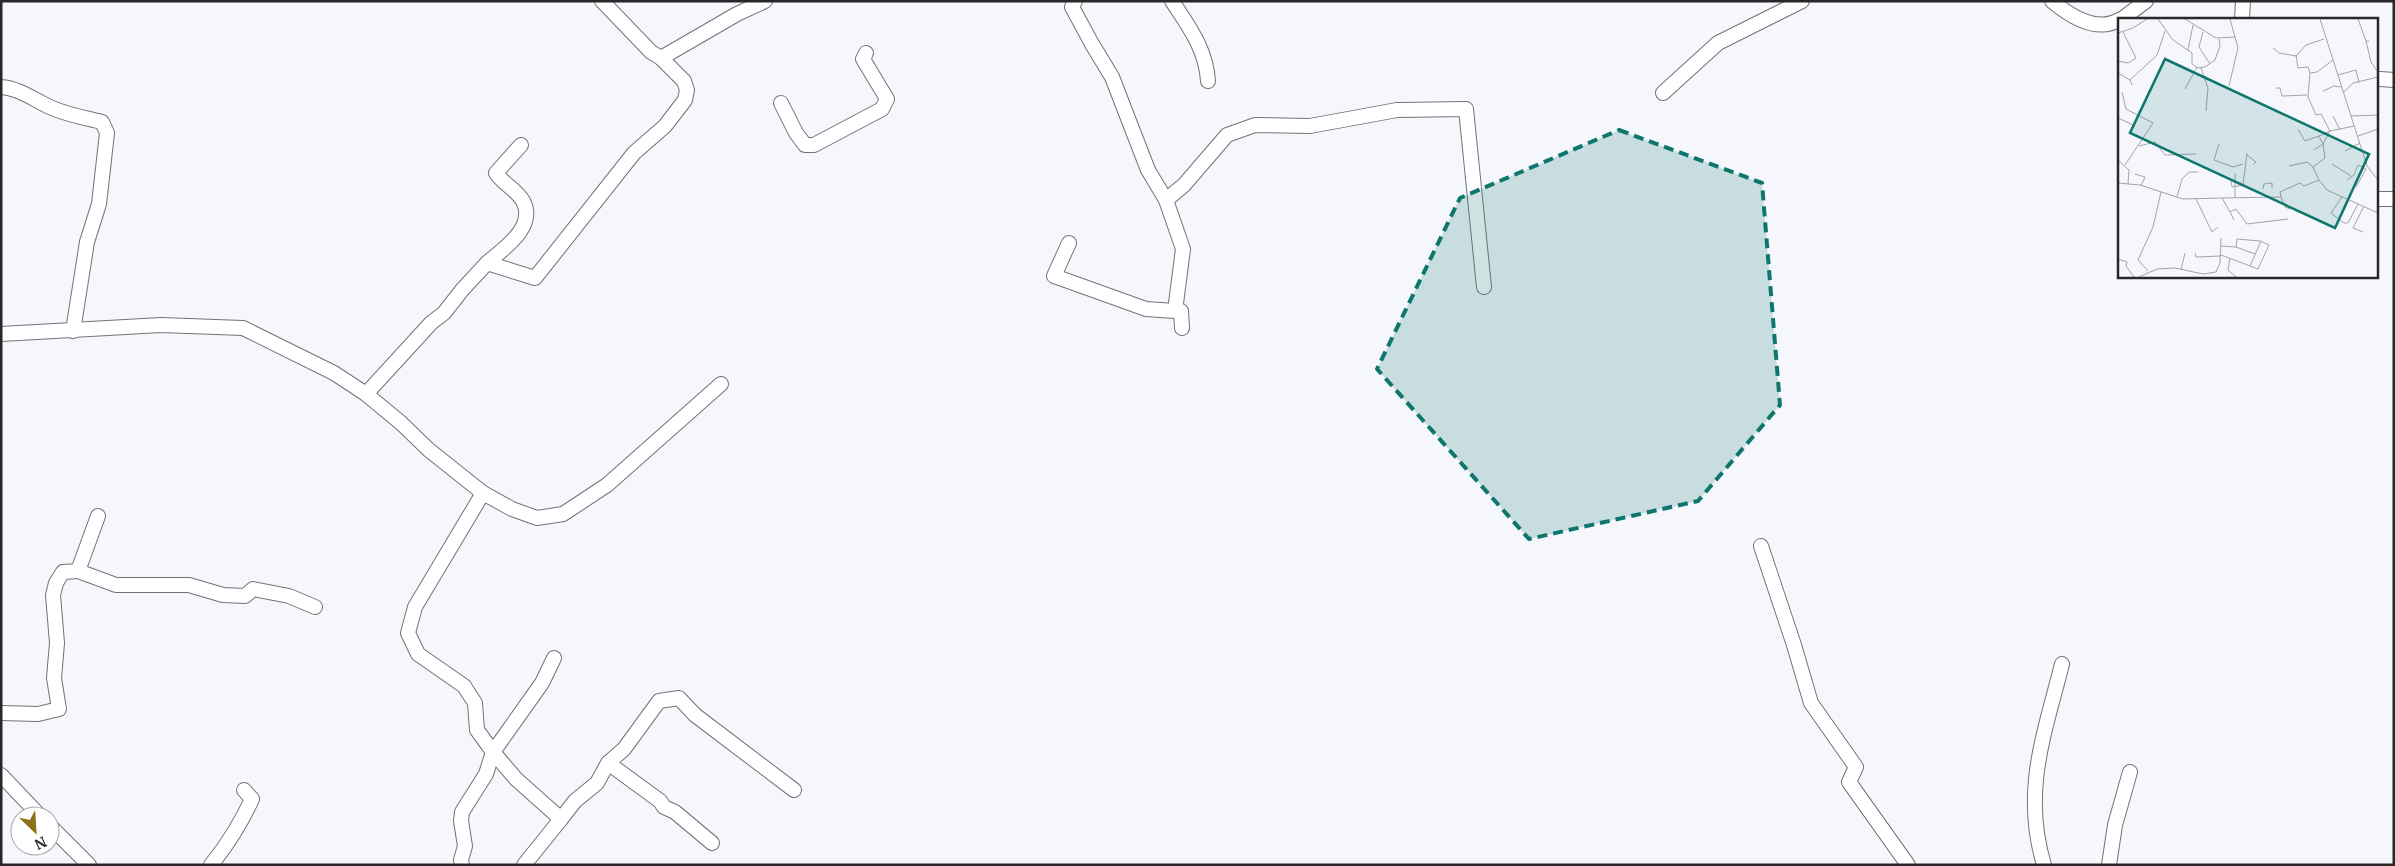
<svg xmlns="http://www.w3.org/2000/svg" width="2395" height="866" font-family="Merriweather,serif">
<style>
.lines{fill:none;stroke-linecap:round;stroke-linejoin:round}
.minor-casing{stroke:#727379;stroke-width:16}
.minor{stroke:#fff;stroke-width:14}
.marked{fill:#0f766e;fill-opacity:0.2;stroke:#0f766e;stroke-width:4;stroke-dasharray:10 6;stroke-linejoin:round}
.inset-road{fill:none;stroke:#a3a4a9;stroke-width:1}
.view{fill:#0f766e;fill-opacity:0.15;stroke:#0f766e;stroke-width:2.5}
.inset-edge{fill:none;stroke:#28282a;stroke-width:2.5}
</style>
<rect width="100%" height="100%" fill="#f5f7fd"/>
<g class="lines">
<defs>
<g id="minor">
<polyline points="602,1 651,52 661,58"/>
<polyline points="1075,1 1072,7 1092,44 1112,77 1148,170 1166,200 1183,249 1175,311 1181,311 1182,328"/>
<path d="M1172,1C1189,27 1206,49 1208,81"/>
<path d="M2052,1C2070,16 2096,33 2119,20"/>
<polyline points="2122,19 2146,1"/>
<polyline points="2242,19 2243,1"/>
<polyline points="2380,79 2394,80"/>
<path d="M1,87C19,88 36,101 52,108C68,115 86,118 102,122L107,133L99,204L87,242L73,331"/>
<polyline points="1663,93 1718,43 1802,1"/>
<polyline points="781,103 796,133 805,145 814,145 882,109 887,99 863,59 866,53"/>
<polyline points="2376,199 2394,199"/>
<polyline points="1166,200 1184,185 1227,135 1255,125 1310,126 1397,110 1466,109 1484,287"/>
<polyline points="1069,243 1054,276 1146,309 1175,311"/>
<path d="M487,263C503,249 537,227 523,201C516,189 503,184 496,173L521,145"/>
<polyline points="1,334 161,325 243,328 334,373 366,394 401,423 429,450 483,493 415,607 408,633 418,654 464,686 475,703 477,730 493,752 486,774 462,812 461,821 465,846 461,860 462,865"/>
<polyline points="366,394 431,323 444,313 462,290 487,263 535,278 634,153 665,126 685,100 687,90 684,81 661,58 737,14 765,1"/>
<polyline points="483,493 512,509 537,518 563,514 607,485 721,384"/>
<polyline points="1761,546 1794,645 1811,703 1856,767 1849,782 1908,865"/>
<polyline points="78,571 116,585 189,585 223,595 245,596 253,589 289,596 315,607"/>
<polyline points="1,713 38,714 59,709 54,678 57,643 53,595 56,583 63,572 78,571 98,516"/>
<polyline points="608,763 660,801 664,807 675,812 712,843"/>
<polyline points="1,775 40,816"/>
<polyline points="561,819 575,801 597,783 608,763 624,749 659,701 679,698 695,715 794,790"/>
<polyline points="50,826 89,865"/>
<path d="M211,865C228,844 241,823 252,799L244,790"/>
<polyline points="524,865 561,819 516,779 493,752 542,683 554,658"/>
<path d="M2044,865C2022,791 2044,736 2062,664"/>
<polyline points="2109,865 2115,825 2130,772"/>
</g>
</defs>
<use href="#minor" class="minor-casing"/>
<use href="#minor" class="minor"/>
</g>
<path class="marked" d="M1619,130L1762,183L1780,405L1698,501L1529,539L1377,369L1460,198Z"/>
<g transform="translate(2118 18)">
<rect width="260" height="260" fill="#f5f7fd"/>
<path class="inset-road" d="M40,1L55,22L74,35V46L80,50L87,49L97,42L102,28L101,21M67,1L98,20L118,19M202,1L249,148L260,162M240,1L248,23H251M85,14L81,29L92,46M0,15L15,10L29,1M248,23L253,44L260,54M155,30L161,35L178,38L188,27L206,21M70,32L75,7M178,37L180,50L190,49L192,55M215,42L199,54L192,55L190,79L198,97L203,96L212,113L236,108M0,43L10,45L18,40L5,14M83,50L90,70L88,93M0,55L12,62L14,67M220,57L238,52L241,65M12,62L39,37L47,13M111,68L120,30L112,1M158,70H162L164,78L189,77M67,71L79,49M205,73L216,68L223,69M4,74L8,91L35,105L7,147M225,75L235,65L260,59M215,98L222,112M233,98L260,97M0,100L17,108M180,111L187,123L201,118M212,113L205,126L207,140L195,149L201,162L209,172L260,195M240,118L260,111M101,126L96,142L115,149L125,146M21,128L37,124L47,137L78,136M196,132L205,126L201,118L212,113M227,133L242,125M129,137L138,144L135,147M0,142L11,152L10,166M214,146L233,158M171,148L189,144L195,149M117,155V179M17,156L27,159L23,168M113,162L114,169L125,167L129,135M229,162L236,157L240,147L248,151M0,165L22,167L65,181L104,180M238,169L248,151M145,171L146,166L154,165V170M59,179L64,161L71,154H80M163,179L167,189L172,191M224,179L213,195L226,205H230L240,186M78,181L94,214L100,209M112,194L104,180L163,179L162,174L182,165L186,168L201,162M116,202L112,194L118,191L129,206L170,201M245,214L235,210L246,188M118,229L137,236M77,235L78,239L103,238M103,237L140,251L151,227L142,223L119,221L118,229L103,228M112,240L110,252L118,259M0,241L9,244L8,248L16,259M132,248L143,223M63,252L67,235M30,253L20,242L35,209L43,174M21,259L39,251L57,250L85,256L98,254L102,245L103,220"/>
<path class="view" d="M47,41L251,136L217,210L12,115Z"/>
<rect width="260" height="260" class="inset-edge"/>
</g>
<rect width="2395" height="866" fill="none" stroke="#28282a" stroke-width="5"/>
<g transform="translate(35 831) rotate(155)"><circle r="24" fill="#ffffff" stroke="#a9a9aa"/>
<path d="M0-4L9 19L0 12L-9 19Z" fill="#8f7115"/>
<text y="-8" font-size="14" font-weight="bold" text-anchor="middle" fill="#28282a">N</text>
</g>
</svg>
